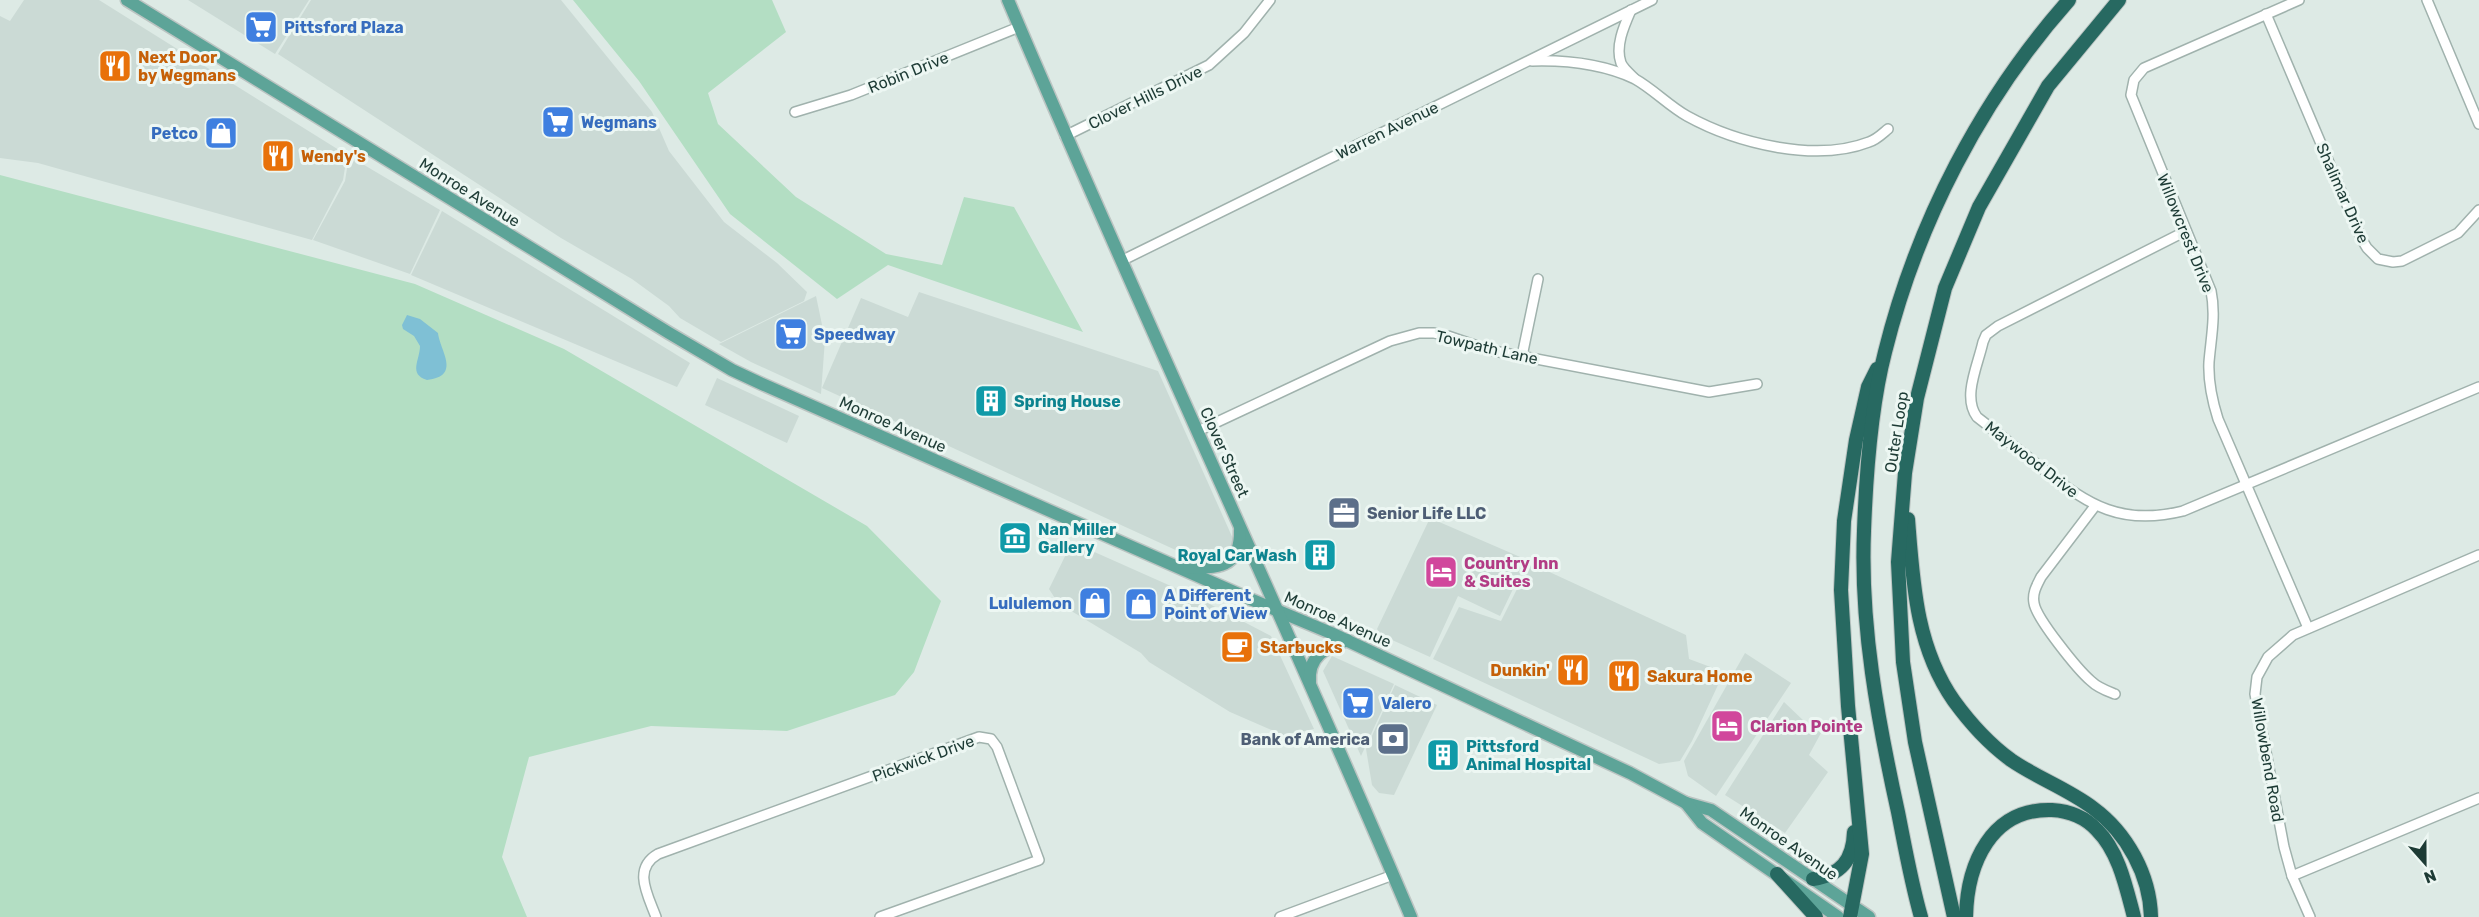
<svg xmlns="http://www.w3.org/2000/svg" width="2479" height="917" font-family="Rubik,sans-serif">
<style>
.built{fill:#cbdad5}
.green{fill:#b3dec3}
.water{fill:#7fc0d5}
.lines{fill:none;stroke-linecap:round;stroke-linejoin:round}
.minor-casing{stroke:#a0b2ad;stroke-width:12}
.major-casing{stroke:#bbc4c2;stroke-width:15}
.highway-casing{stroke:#bbc4c2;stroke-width:16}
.minor{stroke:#fff;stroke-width:9}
.major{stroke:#5da498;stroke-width:12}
.highway{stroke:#276961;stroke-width:14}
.labels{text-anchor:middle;stroke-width:6;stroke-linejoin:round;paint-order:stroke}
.shop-label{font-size:16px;font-weight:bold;fill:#366cbe;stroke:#edf7f3;text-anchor:start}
.food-label{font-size:16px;font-weight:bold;fill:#c56008;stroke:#edf7f3;text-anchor:start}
.street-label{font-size:16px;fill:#1d3b35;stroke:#edf7f3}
.culture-label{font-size:16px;font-weight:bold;fill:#0d838f;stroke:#edf7f3;text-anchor:start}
.service-label{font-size:16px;font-weight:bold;fill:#4e5e75;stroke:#edf7f3;text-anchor:start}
.hotel-label{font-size:16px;font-weight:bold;fill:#b23c85;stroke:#edf7f3;text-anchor:start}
</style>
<rect width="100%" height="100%" fill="#ddeae5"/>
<g class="built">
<polygon points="24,0 99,0 347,155 343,180 312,240 38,163 0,158 0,16 10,21"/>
<polygon points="188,0 309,0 275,54"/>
<polygon points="311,0 561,0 652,112 669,151 724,222 777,263 807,292 804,301 721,342 680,318 669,306 632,279 561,238 278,54"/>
<polygon points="349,156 440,210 410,274 313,240 345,181"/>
<polygon points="442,211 690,363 677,387 411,275"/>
<polygon points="919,292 1158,371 1234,541 1230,556 1218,563 1204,563 822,388 861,298 908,317"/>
<polygon points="816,296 825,339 821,394 751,362 719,344"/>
<polygon points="717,378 799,416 787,443 705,405"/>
<polygon points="1430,518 1527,560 1500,616 1458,596 1430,657 1381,635 1377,629"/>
<polygon points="1072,542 1200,599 1271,636 1314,729 1283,735 1230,712 1149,662 1141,653 1058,603 1049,589"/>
<polygon points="1530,563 1686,635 1689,659 1724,672 1692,741 1680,761 1659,764 1433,659 1459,607 1501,621"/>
<polygon points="1745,653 1791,683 1716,796 1688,776 1684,761"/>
<polygon points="1332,656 1394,684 1361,756 1323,671"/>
<polygon points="1395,685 1437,705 1394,795 1379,793 1372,785 1366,749"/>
<polygon points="1784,702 1805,722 1821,733 1809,755 1828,772 1785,833 1725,795"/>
</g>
<g class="green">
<polygon points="573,0 772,0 786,32 708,93 718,124 796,197 886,254 942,265 964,197 1014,207 1083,332 888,265 837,299 730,214 639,81"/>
<polygon points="0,175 415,284 564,349 867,526 941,601 914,672 895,695 787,731 651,726 529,757 502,857 527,917 0,917"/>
</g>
<path class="water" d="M407,315L420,319L438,333C440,351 462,376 427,380C408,374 420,360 420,346L414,336L403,329L402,325Z"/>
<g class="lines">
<defs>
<g id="minor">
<path d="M2299,0L2144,68L2134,80L2131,95L2211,291C2216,315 2211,338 2209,362C2208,382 2212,400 2218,419L2308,628"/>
<polyline points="2427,0 2479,124"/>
<path d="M1631,10C1624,26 1615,46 1621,63C1623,68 1630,74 1634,78"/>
<polyline points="2266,14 2361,238 2367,248 2378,259 2393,262 2402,261 2458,233 2479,210"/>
<path d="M1532,61C1566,60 1603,64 1635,79C1653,89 1669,106 1687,116C1736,143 1815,163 1869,142C1876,140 1882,134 1888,129"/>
<polyline points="795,112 851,95 1019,27"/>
<polyline points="1065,136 1209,65 1244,33 1270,0"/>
<path d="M2186,231L1998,326L1986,335L1983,342C1978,365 1962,397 1977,417C1999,434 2021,452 2043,469C2089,506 2122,526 2183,511L2479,387"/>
<polyline points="1123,260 1652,0"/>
<polyline points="1522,356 1538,279"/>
<polyline points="1198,431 1390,341 1419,333 1434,333 1448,336 1489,350 1709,392 1757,384"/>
<path d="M2095,506L2041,577C2037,585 2032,593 2034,603C2036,618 2078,670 2091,681C2098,688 2107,691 2115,694"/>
<polyline points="2292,876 2479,798"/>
<path d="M656,917C648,895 632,869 658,854L979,737L991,739L997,747L1039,860L880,917"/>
<polyline points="1280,917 1393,875"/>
<polyline points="2310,917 2292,876 2284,847 2255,694 2257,677 2268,657 2293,635 2479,555"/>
</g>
<g id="major">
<polyline points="127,0 669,333 732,370 762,384 1250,599 1331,633 1630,773 1686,803 1711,810 1869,917"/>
<path d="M1008,0C1138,307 1281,610 1411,917"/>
<path d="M1184,567C1215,568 1241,570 1240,530"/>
<path d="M1310,682C1308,656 1325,648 1347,640"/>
<polyline points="1686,803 1702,823 1838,917"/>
</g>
<g id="highway">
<path d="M1908,519C1913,583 1916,647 1954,701C1970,723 1989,744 2011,760C2037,778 2068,789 2093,808C2127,833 2150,875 2151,917"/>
<polyline points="1777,874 1816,917"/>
<path d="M1813,879C1841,875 1853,860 1854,832"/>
<polyline points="1850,917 1862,854 1848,706 1841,590 1844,521 1856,440 1868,387 1877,369"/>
<path d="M1921,917C1911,882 1905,847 1898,812C1878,721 1860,625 1864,531C1866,475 1871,406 1885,352C1917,223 1981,99 2069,0"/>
<polyline points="1954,917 1915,742 1903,662 1898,562 1905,473 1917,398 1945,288 1979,207 2048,86 2119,0"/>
<path d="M1966,917C1967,864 1991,808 2052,810C2069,811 2085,817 2097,830C2119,852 2126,887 2134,917"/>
</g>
</defs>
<use href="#minor" class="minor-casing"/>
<use href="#major" class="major-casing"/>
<use href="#highway" class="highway-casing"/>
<use href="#minor" class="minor"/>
<use href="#major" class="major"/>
<use href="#highway" class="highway"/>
</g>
<defs>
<symbol id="supermarket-square" viewBox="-11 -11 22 22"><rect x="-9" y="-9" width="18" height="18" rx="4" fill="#3f7fe0" stroke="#edf7f3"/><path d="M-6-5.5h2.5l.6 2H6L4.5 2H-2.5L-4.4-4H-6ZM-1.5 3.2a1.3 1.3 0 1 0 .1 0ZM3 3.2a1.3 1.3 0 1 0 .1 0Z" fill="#fff"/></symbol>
<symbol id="restaurant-square" viewBox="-11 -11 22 22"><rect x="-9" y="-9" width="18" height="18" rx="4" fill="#e8710a" stroke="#edf7f3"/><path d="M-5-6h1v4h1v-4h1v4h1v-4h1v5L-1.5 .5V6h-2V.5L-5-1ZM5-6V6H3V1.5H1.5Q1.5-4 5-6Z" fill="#fff"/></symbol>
<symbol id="shop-square" viewBox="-11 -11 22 22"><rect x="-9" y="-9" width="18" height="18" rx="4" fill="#3f7fe0" stroke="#edf7f3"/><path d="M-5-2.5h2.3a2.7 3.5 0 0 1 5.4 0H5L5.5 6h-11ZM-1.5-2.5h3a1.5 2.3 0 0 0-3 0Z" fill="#fff"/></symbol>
<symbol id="building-square" viewBox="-11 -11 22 22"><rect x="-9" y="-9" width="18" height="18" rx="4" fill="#0f9aa8" stroke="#edf7f3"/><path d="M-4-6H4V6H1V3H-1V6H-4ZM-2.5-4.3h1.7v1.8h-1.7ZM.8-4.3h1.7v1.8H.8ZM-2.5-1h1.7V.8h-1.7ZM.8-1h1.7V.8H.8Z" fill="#fff"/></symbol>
<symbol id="office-square" viewBox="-11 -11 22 22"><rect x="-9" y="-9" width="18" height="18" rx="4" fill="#5c6f8a" stroke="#edf7f3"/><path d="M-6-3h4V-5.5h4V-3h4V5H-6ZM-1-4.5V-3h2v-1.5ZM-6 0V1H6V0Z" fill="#fff"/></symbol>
<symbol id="museum-square" viewBox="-11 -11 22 22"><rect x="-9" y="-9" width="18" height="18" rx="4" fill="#0f9aa8" stroke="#edf7f3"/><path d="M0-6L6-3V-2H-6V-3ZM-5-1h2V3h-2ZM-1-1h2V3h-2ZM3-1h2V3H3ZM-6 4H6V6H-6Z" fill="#fff"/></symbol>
<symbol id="hotel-square" viewBox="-11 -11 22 22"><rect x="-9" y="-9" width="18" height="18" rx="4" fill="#d1479c" stroke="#edf7f3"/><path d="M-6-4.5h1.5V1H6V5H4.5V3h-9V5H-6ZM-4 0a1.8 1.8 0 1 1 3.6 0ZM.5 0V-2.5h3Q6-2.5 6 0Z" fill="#fff"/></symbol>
<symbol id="cafe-square" viewBox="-11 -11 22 22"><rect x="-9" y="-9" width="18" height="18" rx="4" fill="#e8710a" stroke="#edf7f3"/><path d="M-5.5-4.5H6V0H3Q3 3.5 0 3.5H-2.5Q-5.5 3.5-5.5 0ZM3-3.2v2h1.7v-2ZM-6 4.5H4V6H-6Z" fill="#fff"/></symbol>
<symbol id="bank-square" viewBox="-11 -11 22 22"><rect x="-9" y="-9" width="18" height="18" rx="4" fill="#5c6f8a" stroke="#edf7f3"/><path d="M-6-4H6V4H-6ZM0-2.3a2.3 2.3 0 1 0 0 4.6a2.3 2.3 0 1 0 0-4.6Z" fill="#fff"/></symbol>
</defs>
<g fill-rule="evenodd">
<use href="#supermarket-square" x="242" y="8" width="38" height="38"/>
<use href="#restaurant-square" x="96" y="47" width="38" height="38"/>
<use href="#supermarket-square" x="539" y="103" width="38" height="38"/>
<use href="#shop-square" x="202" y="114" width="38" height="38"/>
<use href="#restaurant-square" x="259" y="137" width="38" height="38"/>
<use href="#supermarket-square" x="772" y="315" width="38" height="38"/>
<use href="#building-square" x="972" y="382" width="38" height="38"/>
<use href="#office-square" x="1325" y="494" width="38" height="38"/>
<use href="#museum-square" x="996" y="519" width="38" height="38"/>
<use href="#building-square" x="1301" y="536" width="38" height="38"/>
<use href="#hotel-square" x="1422" y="553" width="38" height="38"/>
<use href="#shop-square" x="1076" y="584" width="38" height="38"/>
<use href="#shop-square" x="1122" y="585" width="38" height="38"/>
<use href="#cafe-square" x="1218" y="628" width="38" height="38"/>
<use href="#restaurant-square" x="1554" y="651" width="38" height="38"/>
<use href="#restaurant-square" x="1605" y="657" width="38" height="38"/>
<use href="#supermarket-square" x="1339" y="684" width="38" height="38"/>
<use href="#hotel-square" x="1708" y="707" width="38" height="38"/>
<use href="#bank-square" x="1374" y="720" width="38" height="38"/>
<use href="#building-square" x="1424" y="736" width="38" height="38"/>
</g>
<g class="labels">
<g class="shop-label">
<text x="284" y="33">Pittsford Plaza</text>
<text x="581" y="128">Wegmans</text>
<text x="198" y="139" text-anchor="end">Petco</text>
<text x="814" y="340">Speedway</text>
<text x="1164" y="601">A Different<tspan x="1164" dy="18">Point of View</tspan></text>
<text x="1072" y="609" text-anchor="end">Lululemon</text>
<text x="1381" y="709">Valero</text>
</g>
<g class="food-label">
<text x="138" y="63">Next Door<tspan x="138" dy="18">by Wegmans</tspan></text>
<text x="301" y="162">Wendy's</text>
<text x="1260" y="653">Starbucks</text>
<text x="1550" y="676" text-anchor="end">Dunkin'</text>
<text x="1647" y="682">Sakura Home</text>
</g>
<g class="street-label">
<text transform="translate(908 72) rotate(-22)" y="6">Robin Drive</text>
<text transform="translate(1145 97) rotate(-26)" y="6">Clover Hills Drive</text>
<text transform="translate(1387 130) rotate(-26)" y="6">Warren Avenue</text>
<text transform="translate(470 192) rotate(32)" y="6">Monroe Avenue</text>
<text transform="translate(2343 193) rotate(66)" y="6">Shalimar Drive</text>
<text transform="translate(2186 233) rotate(68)" y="6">Willowcrest Drive</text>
<text transform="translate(1487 347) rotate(13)" y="6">Towpath Lane</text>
<text transform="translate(893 424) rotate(24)" y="6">Monroe Avenue</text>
<text transform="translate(1896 432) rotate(-81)" y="6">Outer Loop</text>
<text transform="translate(1225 452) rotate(66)" y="6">Clover Street</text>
<text transform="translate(2032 459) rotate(38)" y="6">Maywood Drive</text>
<text transform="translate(1338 619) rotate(24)" y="6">Monroe Avenue</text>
<text transform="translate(923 758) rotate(-20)" y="6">Pickwick Drive</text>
<text transform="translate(2268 760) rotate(80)" y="6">Willowbend Road</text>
<text transform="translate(1789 843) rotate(35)" y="6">Monroe Avenue</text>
</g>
<g class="culture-label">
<text x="1014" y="407">Spring House</text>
<text x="1038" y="535">Nan Miller<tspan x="1038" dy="18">Gallery</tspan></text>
<text x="1297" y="561" text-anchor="end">Royal Car Wash</text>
<text x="1466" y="752">Pittsford<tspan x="1466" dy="18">Animal Hospital</tspan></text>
</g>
<g class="service-label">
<text x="1367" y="519">Senior Life LLC</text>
<text x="1370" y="745" text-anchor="end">Bank of America</text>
</g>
<g class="hotel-label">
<text x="1464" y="569">Country Inn<tspan x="1464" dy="18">&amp; Suites</tspan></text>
<text x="1750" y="732">Clarion Pointe</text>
</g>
</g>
<g transform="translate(2425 863) rotate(159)" stroke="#edf7f3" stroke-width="4.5" paint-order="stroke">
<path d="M0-4.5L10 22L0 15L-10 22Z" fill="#1d3b35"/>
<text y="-9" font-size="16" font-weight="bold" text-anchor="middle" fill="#1d3b35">N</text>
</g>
</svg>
